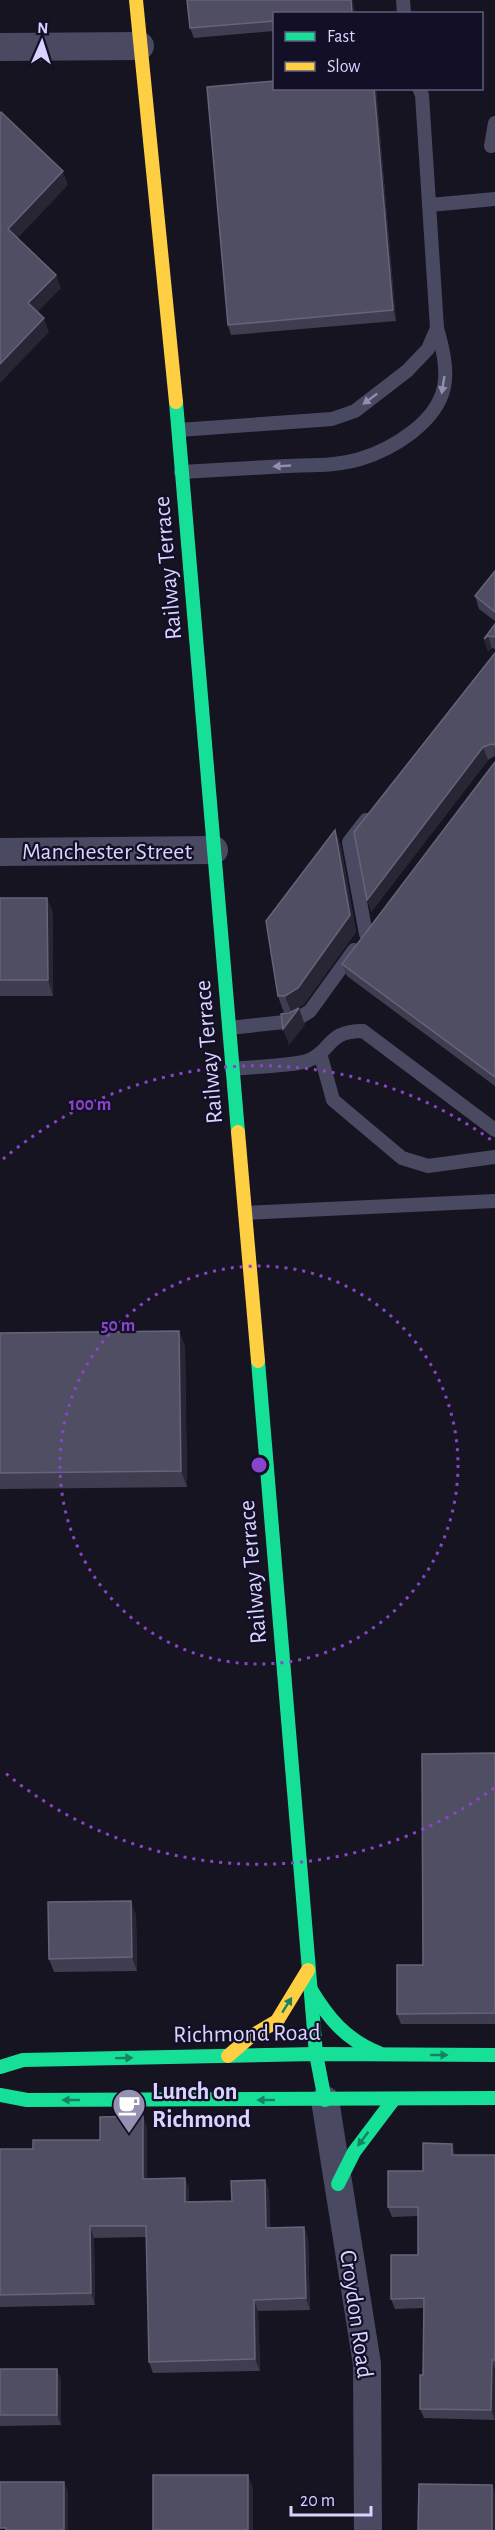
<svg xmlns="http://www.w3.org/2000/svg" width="495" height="2530" font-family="'Alegreya Sans',sans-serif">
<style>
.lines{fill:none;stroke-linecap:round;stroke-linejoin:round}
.lane{stroke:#4a4962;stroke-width:14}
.street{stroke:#4a4962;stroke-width:28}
.fast{stroke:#16e098;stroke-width:14}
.slow{stroke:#ffcf43;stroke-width:14}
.wall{fill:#403d50}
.shaded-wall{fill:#282635}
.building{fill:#504e63;stroke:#66637b;stroke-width:1.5}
.oneway{fill:#928eb0}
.oneway2{fill:#158265}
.ring{fill:none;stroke:#8945c9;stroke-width:3;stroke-dasharray:3 6}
.labels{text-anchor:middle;stroke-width:4.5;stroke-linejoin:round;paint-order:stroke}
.street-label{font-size:24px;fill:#d9d4ff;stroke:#130f26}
.poi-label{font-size:24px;font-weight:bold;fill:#d9d4ff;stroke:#130f26;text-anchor:start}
.centre{fill:#8945c9;stroke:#130f26;stroke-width:3}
.ring-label{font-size:18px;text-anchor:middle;font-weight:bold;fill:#8945c9;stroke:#130f26;stroke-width:4.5;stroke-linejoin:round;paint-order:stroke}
</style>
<rect width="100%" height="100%" fill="#161421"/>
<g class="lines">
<g class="lane">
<polyline points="403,0 404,14"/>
<polyline points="491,146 495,123"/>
<polyline points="430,205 495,199"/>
<polyline points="179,430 332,419 355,411 407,371 428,349 437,328"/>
<path d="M181,472C216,470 252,468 287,466C311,465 337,466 360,459C393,449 437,422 444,387C448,368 442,346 437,328L422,95L419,88"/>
<polyline points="366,934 349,842 366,820"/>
<polyline points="229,1028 294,1021 310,1011 354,950"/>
<polyline points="320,1053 333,1100 402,1158 428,1166 495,1157"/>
<path d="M232,1069C250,1067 291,1066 307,1061C333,1051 326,1031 363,1031L495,1130"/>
<polyline points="245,1213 495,1201"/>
</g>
<g class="street">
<polyline points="0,47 140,46"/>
<polyline points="0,852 214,850"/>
<polyline points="325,2100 367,2364 368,2530"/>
</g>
<g class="fast">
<polyline points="176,402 238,1132"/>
<polyline points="258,1361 316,2054 325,2100"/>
<path d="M310,1988C328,2018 346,2040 379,2053"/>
<polyline points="0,2067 23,2060 316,2054 495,2055"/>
<polyline points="0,2095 27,2100 495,2098"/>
<polyline points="338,2184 354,2152 394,2099"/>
</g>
<g class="slow">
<polyline points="136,0 176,402"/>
<polyline points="238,1132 258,1361"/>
<polyline points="228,2056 250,2037 277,2021 308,1970"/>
</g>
</g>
<g class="wall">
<polygon points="274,14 274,31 194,38 190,28"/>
<polygon points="274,88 376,88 396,321 231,335 228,325"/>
<polygon points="495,571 495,621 479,609 475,596"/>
<polygon points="495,624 495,649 492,648 488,651 484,639"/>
<polygon points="495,653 495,756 488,760 371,912"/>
<polygon points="495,762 495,1086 347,976 342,964"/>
<polygon points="335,830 341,847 356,932 304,1004 291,1012 284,1013 278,996"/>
<polygon points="0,898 47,898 53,914 53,996 0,996"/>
<polygon points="179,1331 185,1347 187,1487 0,1489 0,1333"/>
<polygon points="495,1753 495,2024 401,2024 397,2014 423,1965"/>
<polygon points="136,1915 137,1971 54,1972 49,1959"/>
<polygon points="147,2128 147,2179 185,2178 189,2190 189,2202 232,2201 265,2180 269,2192 270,2228 304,2227 308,2238 310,2310 258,2311 260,2371 153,2373 149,2362 146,2237 94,2238 95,2305 0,2307 0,2149 33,2149 100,2140"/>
<polygon points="452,2144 455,2155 495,2155 495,2420 424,2418 420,2409 423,2375 424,2308 395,2309 391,2299 418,2255 418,2216 392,2217 388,2207 423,2171"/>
<polygon points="0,2369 61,2380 61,2425 0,2426"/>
</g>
<g class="shaded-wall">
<polygon points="351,0 353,0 355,14 352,14"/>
<polygon points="374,88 376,88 396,321 393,310"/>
<polygon points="63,171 68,185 13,243 8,229"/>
<polygon points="56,275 61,288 33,317 28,303"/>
<polygon points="44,318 49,332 0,383 0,364"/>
<polygon points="488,636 492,648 488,651 484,639"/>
<polygon points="483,747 488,760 371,912 367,900"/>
<polygon points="335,830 341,847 356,932 304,1004 291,1012 285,996"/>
<polygon points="47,898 53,914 53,996 48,980"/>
<polygon points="299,1008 305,1025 289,1045 283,1029"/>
<polygon points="179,1331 185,1347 187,1487 181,1471"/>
<polygon points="131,1901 136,1915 137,1971 132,1957"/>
<polygon points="143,2116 147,2128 147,2191 143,2179"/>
<polygon points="452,2144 455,2153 455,2164 452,2155"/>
<polygon points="185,2178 189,2190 189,2213 185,2202"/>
<polygon points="265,2180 269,2192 271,2239 266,2228"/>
<polygon points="90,2226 94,2238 95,2305 91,2293"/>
<polygon points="304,2227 308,2238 310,2310 306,2298"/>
<polygon points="254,2300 258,2311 260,2371 255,2359"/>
<polygon points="492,2360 495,2369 495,2420 491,2410"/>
<polygon points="57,2369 61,2380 61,2425 57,2415"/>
<polygon points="248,2475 253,2488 253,2530 248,2530"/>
<polygon points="64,2482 68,2492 68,2530 64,2530"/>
<polygon points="492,2485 495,2492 495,2530 492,2530"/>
</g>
<g class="building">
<polygon points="187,0 351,0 352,14 274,14 274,21 190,28"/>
<polygon points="274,81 274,88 374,88 393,310 228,325 207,87"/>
<polygon points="1,112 63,171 8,229 56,275 28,303 44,318 0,364 0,113"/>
<polygon points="495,571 495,612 475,596"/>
<polygon points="495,624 495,637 488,636 484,639"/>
<polygon points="495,653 495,745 491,744 483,747 367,900 354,832"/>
<polygon points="495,762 495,1077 342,964"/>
<polygon points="335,830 350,915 298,988 285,996 278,996 266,921"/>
<polygon points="0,898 47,898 48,980 0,980"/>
<polygon points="299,1008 283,1029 281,1014 289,1013"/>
<polygon points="179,1331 181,1471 0,1473 0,1333"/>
<polygon points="495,1753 495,2013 397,2014 397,1965 423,1965 422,1754"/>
<polygon points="131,1901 132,1957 49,1959 48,1902"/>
<polygon points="143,2116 143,2179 185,2178 185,2202 232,2201 231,2181 265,2180 266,2228 304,2227 306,2298 254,2300 255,2359 149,2362 146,2226 90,2226 91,2293 0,2295 0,2149 33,2149 33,2140 100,2140 100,2117"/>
<polygon points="423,2143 452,2144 452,2155 495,2155 495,2360 492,2360 491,2410 420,2409 420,2375 423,2375 424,2298 391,2299 391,2255 418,2255 418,2207 388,2207 388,2171 423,2171"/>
<rect x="0" y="2369" width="57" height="46"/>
<rect x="153" y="2475" width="95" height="55"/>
<polygon points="0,2482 64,2482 64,2530 6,2530 6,2528 0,2528"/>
<polygon points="419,2484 492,2485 492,2530 418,2530"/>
</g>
<defs><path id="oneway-solid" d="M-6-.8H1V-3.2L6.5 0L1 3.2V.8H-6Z" transform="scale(1.5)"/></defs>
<g class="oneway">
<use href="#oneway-solid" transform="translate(443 385) rotate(99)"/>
<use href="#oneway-solid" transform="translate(370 399) rotate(143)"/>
<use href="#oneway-solid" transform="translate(282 466) rotate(177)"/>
</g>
<g class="oneway2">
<use href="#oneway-solid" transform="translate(287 2005) rotate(-58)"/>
<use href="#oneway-solid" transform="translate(439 2055)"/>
<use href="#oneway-solid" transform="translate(124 2058) rotate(-1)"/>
<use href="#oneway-solid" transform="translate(71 2100) rotate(180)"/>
<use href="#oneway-solid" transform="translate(266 2100) rotate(180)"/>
<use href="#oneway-solid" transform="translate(363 2139) rotate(127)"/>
</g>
<g class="ring">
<circle cx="259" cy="1465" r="199"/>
<path d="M494 1788A399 399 0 0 1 3 1771M3 1159A399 399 0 0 1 494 1142"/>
</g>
<defs>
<symbol id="cafe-pin" viewBox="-11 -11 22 30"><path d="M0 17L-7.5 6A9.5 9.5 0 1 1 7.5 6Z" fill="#9591b1" stroke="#130f26"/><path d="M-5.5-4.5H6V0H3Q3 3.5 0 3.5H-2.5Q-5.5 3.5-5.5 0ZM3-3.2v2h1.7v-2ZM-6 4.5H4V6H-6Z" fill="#fff"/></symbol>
</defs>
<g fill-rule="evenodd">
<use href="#cafe-pin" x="110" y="2086" width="38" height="52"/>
</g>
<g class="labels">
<g class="street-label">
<text transform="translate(167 568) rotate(-95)" y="8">Railway Terrace</text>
<text x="107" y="859">Manchester Street</text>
<text transform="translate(208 1052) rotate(-95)" y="8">Railway Terrace</text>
<text transform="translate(252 1572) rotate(-95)" y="8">Railway Terrace</text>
<text transform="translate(247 2033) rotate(-1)" y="8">Richmond Road</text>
<text transform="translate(357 2314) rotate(82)" y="8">Croydon Road</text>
</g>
<g class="poi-label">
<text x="152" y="2099">Lunch on<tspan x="152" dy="28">Richmond</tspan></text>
</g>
</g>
<circle cx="259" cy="1465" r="9" class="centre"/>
<g class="ring-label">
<text x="90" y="1110">100 m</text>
<text x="118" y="1331">50 m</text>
</g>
<rect x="273" y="12" width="210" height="78" fill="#130f26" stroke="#625e7d" stroke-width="1.5"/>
<rect x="285" y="32" width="30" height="9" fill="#16e098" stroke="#625e7d" stroke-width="1.5"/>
<text x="327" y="42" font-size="18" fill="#d9d4ff">Fast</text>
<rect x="285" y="62" width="30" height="9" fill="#ffcf43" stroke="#625e7d" stroke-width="1.5"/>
<text x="327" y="72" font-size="18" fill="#d9d4ff">Slow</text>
<g transform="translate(42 42) rotate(3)" stroke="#130f26" stroke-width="4.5" paint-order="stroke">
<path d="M0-4.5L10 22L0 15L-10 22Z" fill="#d9d4ff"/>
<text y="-9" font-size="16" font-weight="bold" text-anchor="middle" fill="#d9d4ff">N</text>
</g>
<path d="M291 2506v9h80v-9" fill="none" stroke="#d9d4ff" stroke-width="3"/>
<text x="300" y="2506" font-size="18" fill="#d9d4ff" stroke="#130f26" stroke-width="4.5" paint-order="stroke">20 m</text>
</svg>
